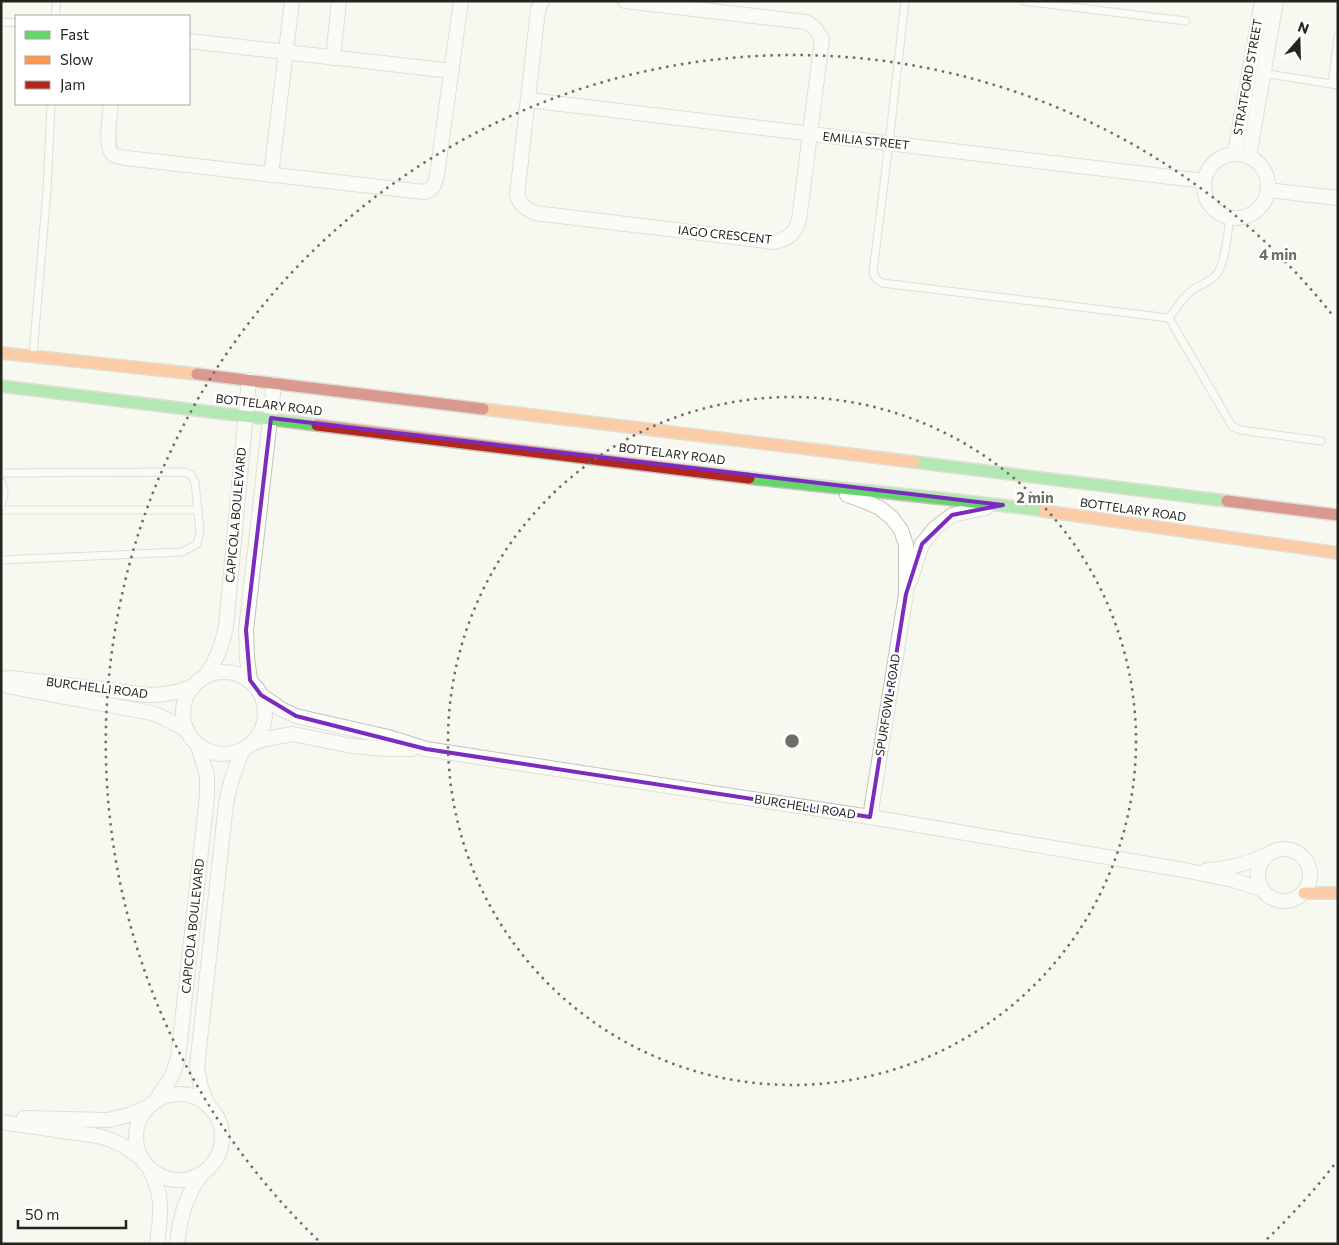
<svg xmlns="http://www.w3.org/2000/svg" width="1339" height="1245" font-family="Commissioner,sans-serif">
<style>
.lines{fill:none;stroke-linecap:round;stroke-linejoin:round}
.lane-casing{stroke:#c1c2bb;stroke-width:9}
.street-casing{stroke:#c1c2bb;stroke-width:16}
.fast-casing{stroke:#c1c2bb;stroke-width:14}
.slow-casing{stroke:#c1c2bb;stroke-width:14}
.jam-casing{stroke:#c1c2bb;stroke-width:14}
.lane{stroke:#fefefd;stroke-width:7}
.street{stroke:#fefefd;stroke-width:14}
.fast{stroke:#63d668;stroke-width:11}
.slow{stroke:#ff974d;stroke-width:11}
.jam{stroke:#b3261e;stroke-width:11}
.marked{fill:none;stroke:#7b2cbf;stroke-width:4;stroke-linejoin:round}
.ring{fill:none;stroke:#6e6e67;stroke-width:2.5;stroke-dasharray:2.5 5}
.labels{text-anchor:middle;stroke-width:4.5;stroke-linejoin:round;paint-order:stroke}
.street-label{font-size:12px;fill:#24241e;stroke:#fff}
.centre{fill:#6e6e67;stroke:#fff;stroke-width:2.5}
.ring-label{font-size:15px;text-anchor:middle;font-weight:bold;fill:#6e6e67;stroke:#fff;stroke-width:4.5;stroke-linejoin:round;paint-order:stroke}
</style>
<rect width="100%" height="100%" fill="#f7f8ef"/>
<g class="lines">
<defs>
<g id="lane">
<path d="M905,1L889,143L873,272C874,277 877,280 882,283L1169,318C1176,309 1182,298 1191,291C1199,285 1211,282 1217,274C1225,263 1228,232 1230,217"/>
<polyline points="1023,1 1186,21"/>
<polyline points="55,16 57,1"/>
<polyline points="1,22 16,23"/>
<polyline points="1262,73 1338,85"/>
<polyline points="1332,84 1338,37"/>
<polyline points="1169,318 1232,426 1240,430 1321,441"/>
<polyline points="33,354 47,191 51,104"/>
<polyline points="1,473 186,472 191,475 195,482 200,531 197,544 182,552 1,560"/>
<path d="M1,482C5,490 5,496 1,505"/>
<polyline points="1,510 198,510"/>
</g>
<g id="street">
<path d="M542,1L538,10L517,195C520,205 525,208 535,213L774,242C788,239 795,234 799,220L822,39C817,31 814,26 806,22L625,1"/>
<polyline points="189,41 452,71"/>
<polyline points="333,58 339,1"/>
<polyline points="528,100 1204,181"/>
<path d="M111,104C110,114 104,150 114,155C117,157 122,157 126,158L424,192C434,189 435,184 437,175L461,1"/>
<polyline points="1235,153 1262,1"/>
<circle cx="1236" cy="186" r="32"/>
<polyline points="1249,156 1276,1"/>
<polyline points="271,175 292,1"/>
<polyline points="1268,190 1338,198"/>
<polyline points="847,495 859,499 880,508 892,518 901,530 906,545 906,594 870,817"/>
<polyline points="910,581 922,544 935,528 952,515 986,508"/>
<circle cx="224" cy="713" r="41"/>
<path d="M206,676C217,658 222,646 226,626L249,380"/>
<path d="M1,679L11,678L148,695C164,695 177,693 192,687"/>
<polyline points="250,680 247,658 246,630 274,384"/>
<polyline points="7,686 59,696 152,713 164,718 187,730"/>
<polyline points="261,695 281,709 296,716 388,737 426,749 870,817 1184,870 1233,880 1261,889"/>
<polyline points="251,744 265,739 293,734 352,746 387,749 412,749"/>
<circle cx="1284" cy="875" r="26"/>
<path d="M1207,870C1229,869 1246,864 1267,855"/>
<circle cx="179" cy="1137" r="43"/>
<polyline points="155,1101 171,1078 178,1059 207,796 207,776 198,745"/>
<path d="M208,1105L201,1088L197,1067L226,804C229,784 235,768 243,750"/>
<polyline points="24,1118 108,1120 129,1115 148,1107"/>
<path d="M1,1122L98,1136C115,1140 129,1147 143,1160"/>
<path d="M149,1168C164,1196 161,1213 157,1244"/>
<path d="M177,1244C180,1217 186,1194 203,1173"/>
</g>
<g id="fast">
<polyline points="1,386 317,425"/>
<polyline points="914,462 1227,501"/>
<path d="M749,478C847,490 946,497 1044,511"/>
</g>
<g id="slow">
<polyline points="1,353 197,374"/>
<polyline points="483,409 914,462"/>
<polyline points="1044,511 1338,553"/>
<polyline points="1304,893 1338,893"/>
</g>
<g id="jam">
<polyline points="197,374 483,409"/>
<polyline points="317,425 749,478"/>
<polyline points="1227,501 1338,515"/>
</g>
</defs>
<use href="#lane" class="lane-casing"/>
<use href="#street" class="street-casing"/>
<use href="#fast" class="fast-casing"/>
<use href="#slow" class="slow-casing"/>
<use href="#jam" class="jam-casing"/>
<use href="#lane" class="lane"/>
<use href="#street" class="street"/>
<use href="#fast" class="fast"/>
<use href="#slow" class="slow"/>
<use href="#jam" class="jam"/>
</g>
<path d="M0 0H1339V1245H0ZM271,418L1003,505L952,515L922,544L906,594L870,817L426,749L296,716L261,695L250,680L246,630Z" fill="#f7f8ef" fill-opacity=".55" fill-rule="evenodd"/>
<path class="marked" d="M271,418L1003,505L952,515L922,544L906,594L870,817L426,749L296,716L261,695L250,680L246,630Z"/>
<g class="ring">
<circle cx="792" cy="741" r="344"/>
<path d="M1334 1165A688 688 0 0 1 1266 1240M318 1240A688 688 0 1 1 1334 317"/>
</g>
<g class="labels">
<g class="street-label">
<text transform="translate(1248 77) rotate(-80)" y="4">STRATFORD STREET</text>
<text transform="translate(866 141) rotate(6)" y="4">EMILIA STREET</text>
<text transform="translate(725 235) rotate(6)" y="4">IAGO CRESCENT</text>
<text transform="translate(269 405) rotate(7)" y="4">BOTTELARY ROAD</text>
<text transform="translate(672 454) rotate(7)" y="4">BOTTELARY ROAD</text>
<text transform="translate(1133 510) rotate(8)" y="4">BOTTELARY ROAD</text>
<text transform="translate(236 515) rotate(-85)" y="4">CAPICOLA BOULEVARD</text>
<text transform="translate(97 688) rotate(7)" y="4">BURCHELLI ROAD</text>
<text transform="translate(888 705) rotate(-81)" y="4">SPURFOWL ROAD</text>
<text transform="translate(805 807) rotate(9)" y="4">BURCHELLI ROAD</text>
<text transform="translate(193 926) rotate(-84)" y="4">CAPICOLA BOULEVARD</text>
</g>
</g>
<circle cx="792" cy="741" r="8" class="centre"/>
<g class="ring-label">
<text x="1278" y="260">4 min</text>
<text x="1035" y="503">2 min</text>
</g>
<rect width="1339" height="1245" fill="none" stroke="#24241e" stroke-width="5"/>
<rect x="15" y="15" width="175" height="90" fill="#ffffff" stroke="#a7a7a5"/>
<rect x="25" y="31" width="25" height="8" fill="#63d668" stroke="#a7a7a5"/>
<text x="60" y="40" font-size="15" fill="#24241e">Fast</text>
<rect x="25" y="56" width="25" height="8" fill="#ff974d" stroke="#a7a7a5"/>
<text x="60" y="65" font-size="15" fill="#24241e">Slow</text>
<rect x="25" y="81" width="25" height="8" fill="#b3261e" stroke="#a7a7a5"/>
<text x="60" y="90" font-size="15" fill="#24241e">Jam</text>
<g transform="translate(1299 40) rotate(20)" stroke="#ffffff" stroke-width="4" paint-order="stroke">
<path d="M0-4L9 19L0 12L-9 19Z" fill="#24241e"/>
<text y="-8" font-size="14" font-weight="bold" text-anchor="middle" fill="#24241e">N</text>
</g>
<path d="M18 1220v8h108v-8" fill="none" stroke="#24241e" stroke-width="2.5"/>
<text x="25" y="1220" font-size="15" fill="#24241e" stroke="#ffffff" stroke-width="4" paint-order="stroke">50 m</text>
</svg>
